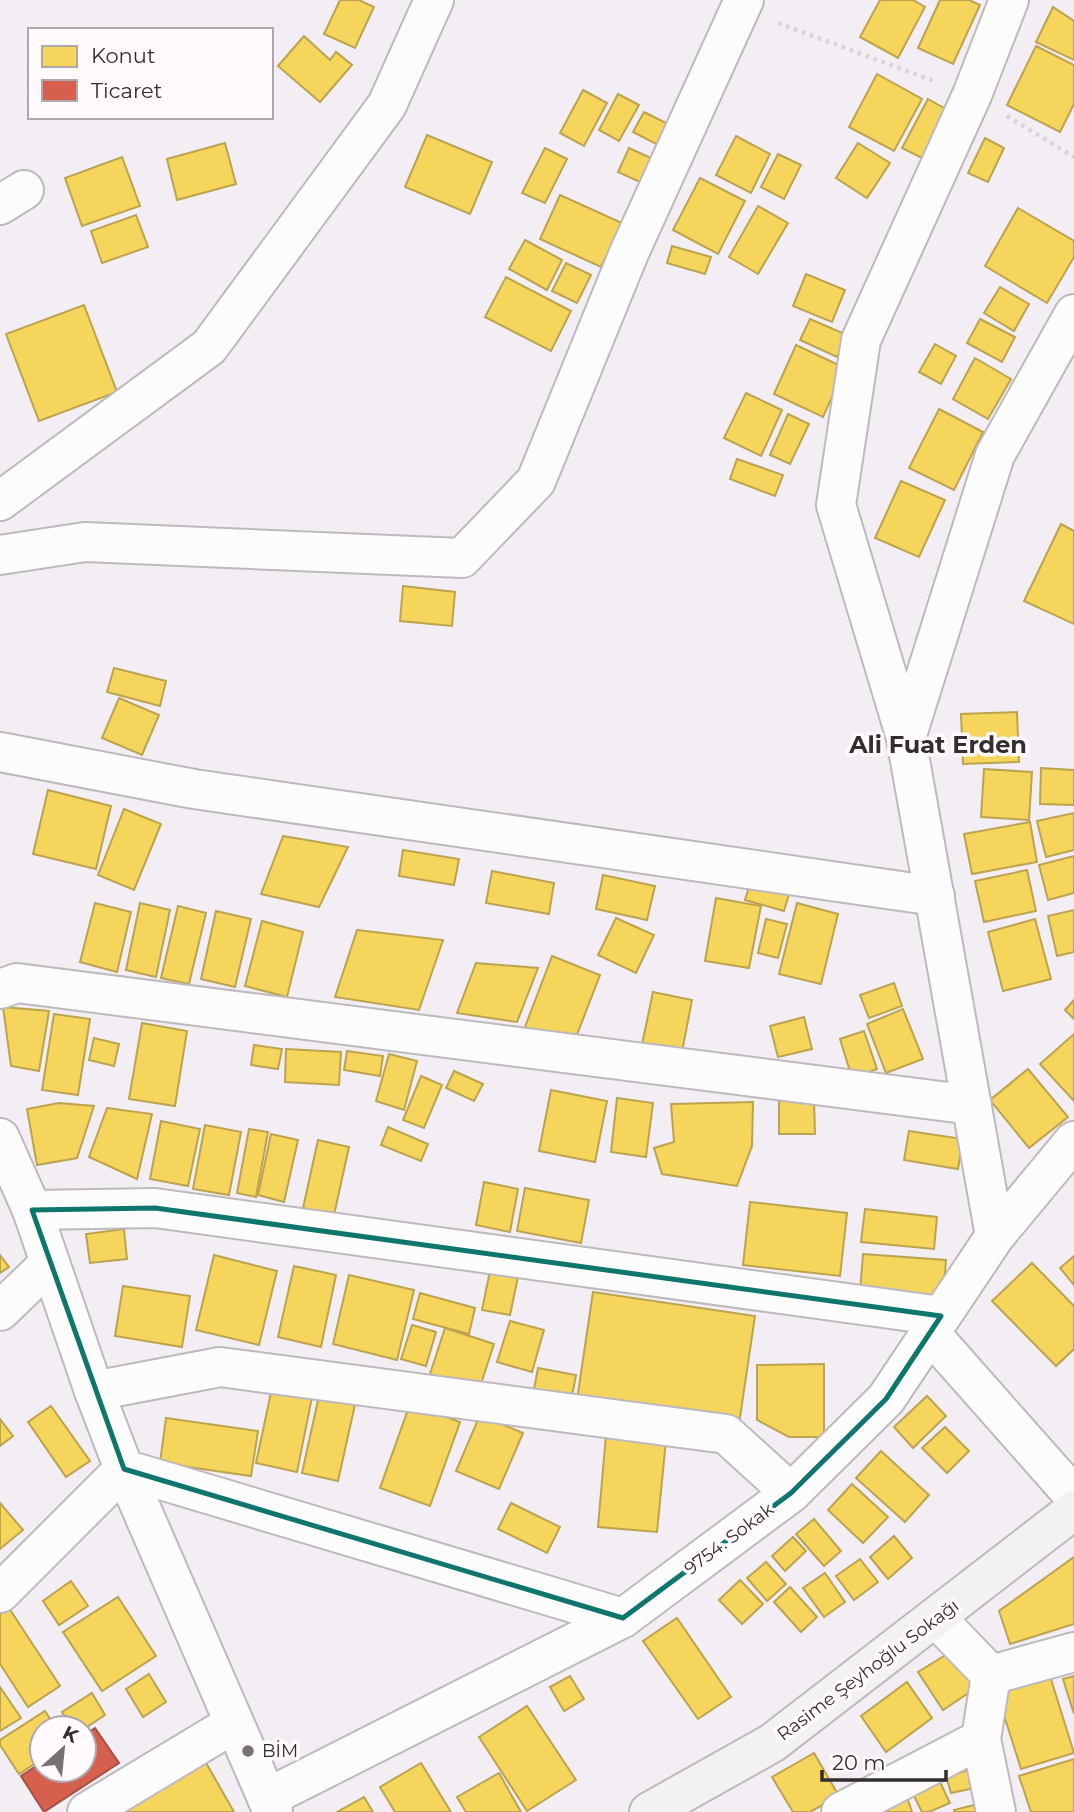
<svg xmlns="http://www.w3.org/2000/svg" width="1074" height="1812" font-family="Montserrat,sans-serif">
<style>
.homes{fill:#f6d55c;stroke:#bba34f;stroke-width:2}
.shops{fill:#d6604d;stroke:#a45144;stroke-width:2}
.lines{fill:none;stroke-linecap:round;stroke-linejoin:round}
.minor-casing{stroke:#bdb9bd;stroke-width:42}
.tertiary-casing{stroke:#bdb9bd;stroke-width:42}
.secondary-casing{stroke:#bdb9bd;stroke-width:42}
.path{stroke:#d6d4d6;stroke-width:4.5;stroke-dasharray:3.5 5;stroke-linecap:butt}
.minor{stroke:#fdfcfd;stroke-width:38}
.tertiary{stroke:#fdfcfd;stroke-width:38}
.secondary{stroke:#f4f1f3;stroke-width:38}
.marked{fill:none;stroke:#0f766e;stroke-width:5;stroke-linejoin:round}
.poi-dot{fill:#757174;stroke:#fffafe;stroke-width:2.5}
.labels{text-anchor:middle;stroke-width:7;stroke-linejoin:round;paint-order:stroke}
.street-label{font-size:18px;fill:#312d30;stroke:#fffafe}
.poi-label{font-size:18px;fill:#312d30;stroke:#fffafe;text-anchor:start}
.district-label{font-size:24px;font-weight:bold;fill:#312d30;stroke:#fffafe}
</style>
<rect width="100%" height="100%" fill="#f3eef3"/>
<g class="homes">
<polygon points="340,0 359,0 374,7 355,48 324,34"/>
<polygon points="880,0 913,0 925,7 898,58 860,37"/>
<polygon points="940,0 969,0 980,5 953,64 918,48"/>
<polygon points="1053,7 1074,21 1074,60 1036,42"/>
<polygon points="304,36 330,60 336,52 352,65 320,102 278,66"/>
<polygon points="1036,46 1074,65 1074,104 1060,132 1007,105"/>
<polygon points="877,74 922,99 894,151 849,127"/>
<polygon points="583,90 607,103 584,146 560,133"/>
<polygon points="618,94 639,105 619,141 599,130"/>
<polygon points="928,99 951,112 926,160 902,148"/>
<polygon points="644,112 670,125 660,146 633,132"/>
<polygon points="427,135 492,162 470,214 405,187"/>
<polygon points="736,136 770,154 751,193 716,175"/>
<polygon points="985,138 1004,148 988,182 968,173"/>
<polygon points="225,143 236,184 177,200 167,159"/>
<polygon points="858,143 890,163 867,198 836,178"/>
<polygon points="545,148 567,159 545,203 522,193"/>
<polygon points="629,148 653,159 642,183 618,172"/>
<polygon points="778,154 801,165 784,199 761,187"/>
<polygon points="122,157 140,206 82,226 65,178"/>
<polygon points="700,178 745,201 718,254 673,230"/>
<polygon points="560,195 622,223 601,267 540,239"/>
<polygon points="758,206 788,223 758,274 729,257"/>
<polygon points="1018,208 1074,241 1074,257 1047,303 985,266"/>
<polygon points="136,215 148,247 102,263 91,231"/>
<polygon points="525,240 562,260 547,290 509,269"/>
<polygon points="672,246 711,257 705,274 667,263"/>
<polygon points="566,263 591,275 577,303 552,291"/>
<polygon points="806,274 845,290 832,322 793,306"/>
<polygon points="506,277 571,311 551,351 485,317"/>
<polygon points="1000,287 1029,304 1014,331 984,313"/>
<polygon points="84,305 117,392 39,421 6,334"/>
<polygon points="810,319 847,335 837,357 800,340"/>
<polygon points="980,319 1015,337 1002,362 967,343"/>
<polygon points="935,344 956,356 941,384 919,372"/>
<polygon points="796,345 845,368 823,417 774,394"/>
<polygon points="975,358 1011,379 988,419 953,399"/>
<polygon points="746,393 782,410 761,456 724,438"/>
<polygon points="939,409 983,432 954,490 909,468"/>
<polygon points="788,414 809,424 790,464 770,455"/>
<polygon points="737,459 783,475 775,496 730,479"/>
<polygon points="901,481 945,500 919,557 875,538"/>
<polygon points="1061,524 1074,531 1074,624 1024,601"/>
<polygon points="403,586 455,592 452,626 400,621"/>
<polygon points="114,668 166,681 160,706 107,692"/>
<polygon points="119,698 159,715 142,755 102,738"/>
<polygon points="1017,712 1019,762 963,764 961,714"/>
<polygon points="1041,768 1074,770 1074,805 1040,804"/>
<polygon points="984,769 1032,772 1029,820 981,817"/>
<polygon points="48,790 111,806 96,869 33,854"/>
<polygon points="124,809 161,824 134,890 98,875"/>
<polygon points="1074,813 1074,850 1046,857 1037,821"/>
<polygon points="1030,822 1037,862 972,874 964,834"/>
<polygon points="283,836 348,847 319,907 261,894"/>
<polygon points="403,850 459,859 454,885 399,876"/>
<polygon points="1074,856 1074,893 1048,900 1039,865"/>
<polygon points="1027,870 1036,911 984,922 975,881"/>
<polygon points="492,871 554,883 549,914 486,903"/>
<polygon points="603,875 655,886 647,920 596,909"/>
<polygon points="752,877 791,888 784,911 745,900"/>
<polygon points="716,898 761,906 749,968 705,961"/>
<polygon points="95,903 131,912 117,972 80,962"/>
<polygon points="140,903 170,910 156,977 126,970"/>
<polygon points="797,903 838,914 821,984 779,974"/>
<polygon points="178,906 206,913 189,984 161,978"/>
<polygon points="1074,910 1074,952 1057,956 1048,916"/>
<polygon points="216,911 251,919 235,987 201,979"/>
<polygon points="616,918 654,935 636,973 598,955"/>
<polygon points="766,919 787,924 778,958 758,953"/>
<polygon points="1035,919 1051,979 1003,991 988,932"/>
<polygon points="262,921 303,932 287,997 245,986"/>
<polygon points="357,930 443,940 419,1010 335,997"/>
<polygon points="552,956 600,975 573,1045 525,1027"/>
<polygon points="476,963 538,968 517,1022 457,1013"/>
<polygon points="894,983 902,1006 869,1018 860,995"/>
<polygon points="653,992 692,1000 681,1057 641,1049"/>
<polygon points="1074,1000 1074,1019 1065,1010"/>
<polygon points="3,1007 49,1011 39,1071 11,1066"/>
<polygon points="903,1009 923,1059 886,1073 867,1024"/>
<polygon points="54,1014 90,1019 78,1095 42,1090"/>
<polygon points="804,1017 812,1049 778,1057 770,1026"/>
<polygon points="142,1023 187,1031 175,1106 129,1099"/>
<polygon points="864,1031 877,1069 852,1078 840,1039"/>
<polygon points="1074,1034 1074,1101 1040,1064"/>
<polygon points="94,1038 119,1044 114,1066 89,1060"/>
<polygon points="254,1045 282,1049 278,1069 251,1065"/>
<polygon points="286,1049 341,1052 339,1085 285,1082"/>
<polygon points="347,1051 383,1056 380,1076 344,1070"/>
<polygon points="389,1054 417,1061 404,1110 376,1101"/>
<polygon points="1028,1069 1068,1117 1029,1148 990,1100"/>
<polygon points="454,1071 483,1084 474,1101 446,1088"/>
<polygon points="421,1076 442,1085 424,1128 403,1120"/>
<polygon points="551,1090 607,1101 595,1162 539,1151"/>
<polygon points="617,1098 653,1103 646,1157 611,1152"/>
<polygon points="779,1101 814,1101 815,1134 779,1134"/>
<polygon points="753,1102 752,1146 737,1186 662,1174 654,1148 674,1142 671,1104"/>
<polygon points="59,1103 94,1106 77,1158 37,1165 27,1109"/>
<polygon points="107,1108 152,1114 137,1179 89,1157"/>
<polygon points="161,1121 200,1129 188,1186 150,1179"/>
<polygon points="205,1125 241,1132 229,1195 193,1189"/>
<polygon points="388,1127 428,1144 421,1161 381,1145"/>
<polygon points="249,1129 268,1132 256,1197 237,1193"/>
<polygon points="909,1131 963,1139 958,1169 904,1160"/>
<polygon points="271,1134 298,1140 284,1202 258,1195"/>
<polygon points="318,1140 349,1147 334,1215 303,1208"/>
<polygon points="484,1182 518,1189 510,1232 476,1225"/>
<polygon points="525,1188 589,1200 581,1243 517,1231"/>
<polygon points="750,1202 847,1213 840,1276 743,1265"/>
<polygon points="865,1209 937,1217 934,1249 861,1242"/>
<polygon points="124,1229 127,1259 90,1263 86,1234"/>
<polygon points="863,1254 946,1260 943,1298 860,1292"/>
<polygon points="0,1255 9,1267 0,1273"/>
<polygon points="214,1255 277,1271 259,1345 196,1330"/>
<polygon points="1074,1256 1074,1285 1060,1268"/>
<polygon points="1032,1263 1074,1306 1074,1349 1056,1366 992,1301"/>
<polygon points="294,1266 336,1275 321,1347 278,1337"/>
<polygon points="490,1271 518,1277 510,1315 482,1310"/>
<polygon points="349,1275 414,1290 397,1360 333,1344"/>
<polygon points="123,1286 190,1296 182,1347 115,1336"/>
<polygon points="593,1292 755,1316 739,1424 577,1400"/>
<polygon points="420,1293 475,1308 469,1334 413,1319"/>
<polygon points="510,1321 544,1330 532,1372 497,1362"/>
<polygon points="412,1325 436,1332 426,1366 401,1359"/>
<polygon points="445,1328 494,1344 477,1396 428,1380"/>
<polygon points="824,1364 824,1437 789,1437 757,1420 757,1365"/>
<polygon points="538,1368 576,1375 570,1407 532,1400"/>
<polygon points="273,1383 313,1392 297,1472 256,1463"/>
<polygon points="320,1391 356,1400 338,1481 302,1473"/>
<polygon points="927,1396 946,1416 913,1448 894,1427"/>
<polygon points="410,1404 460,1422 430,1506 380,1488"/>
<polygon points="51,1406 90,1461 66,1477 28,1422"/>
<polygon points="480,1415 523,1433 499,1489 456,1471"/>
<polygon points="166,1418 258,1431 251,1476 160,1463"/>
<polygon points="0,1419 13,1436 0,1446"/>
<polygon points="945,1427 969,1451 947,1473 922,1448"/>
<polygon points="606,1435 666,1440 657,1532 598,1527"/>
<polygon points="881,1451 929,1495 905,1522 856,1478"/>
<polygon points="852,1484 888,1517 863,1543 828,1510"/>
<polygon points="0,1503 23,1530 0,1549"/>
<polygon points="511,1503 560,1527 547,1553 498,1529"/>
<polygon points="814,1519 841,1551 824,1566 796,1534"/>
<polygon points="894,1536 912,1558 888,1579 870,1557"/>
<polygon points="793,1537 806,1551 785,1571 772,1556"/>
<polygon points="1074,1557 1074,1624 1010,1644 999,1611"/>
<polygon points="860,1559 878,1582 854,1600 836,1576"/>
<polygon points="766,1562 786,1584 767,1601 747,1578"/>
<polygon points="825,1573 845,1602 824,1617 803,1588"/>
<polygon points="740,1580 763,1604 742,1624 719,1600"/>
<polygon points="71,1581 88,1606 59,1625 43,1601"/>
<polygon points="790,1587 817,1617 801,1632 774,1602"/>
<polygon points="118,1597 156,1656 102,1691 63,1632"/>
<polygon points="7,1605 60,1686 28,1707 0,1664 0,1614"/>
<polygon points="677,1618 731,1697 698,1719 643,1641"/>
<polygon points="952,1651 976,1688 943,1710 918,1672"/>
<polygon points="149,1674 166,1702 143,1717 126,1689"/>
<polygon points="570,1676 584,1699 564,1711 550,1687"/>
<polygon points="1050,1676 1074,1753 1021,1769 997,1693"/>
<polygon points="1074,1676 1074,1714 1063,1679"/>
<polygon points="907,1682 932,1718 886,1752 861,1716"/>
<polygon points="0,1687 21,1718 0,1731"/>
<polygon points="92,1693 105,1715 84,1729 72,1728 62,1712"/>
<polygon points="527,1706 576,1780 527,1811 479,1737"/>
<polygon points="45,1711 56,1728 42,1728 42,1759 19,1774 0,1745 0,1740"/>
<polygon points="814,1753 839,1796 810,1812 793,1812 772,1777"/>
<polygon points="1074,1759 1074,1812 1031,1812 1019,1776"/>
<polygon points="205,1761 234,1812 116,1812"/>
<polygon points="421,1763 451,1812 395,1812 380,1787"/>
<polygon points="974,1769 979,1787 951,1793 946,1776"/>
<polygon points="499,1773 521,1812 466,1812 457,1797"/>
<polygon points="940,1782 950,1803 929,1812 922,1812 913,1794"/>
<polygon points="364,1797 373,1812 337,1812"/>
<polygon points="907,1797 912,1812 885,1812 883,1805"/>
<polygon points="982,1803 984,1812 954,1812 954,1810"/>
</g>
<polygon class="shops" points="95,1728 119,1763 44,1812 21,1776 42,1762 42,1770 84,1770 84,1735"/>
<g class="lines">
<defs>
<g id="minor">
<polyline points="0,205 24,190"/>
<polyline points="0,501 209,347 387,105 434,0"/>
<polyline points="0,555 85,542 462,558 536,481 629,253 744,0"/>
<polyline points="906,738 995,455 1074,314"/>
<polyline points="0,752 194,789 935,896"/>
<polyline points="0,989 17,983 972,1105"/>
<polyline points="0,1138 32,1210 94,1391 124,1469 0,1593"/>
<polyline points="32,1210 155,1208 941,1316"/>
<polyline points="995,1236 906,738 836,505 861,340 972,95 1009,0"/>
<polyline points="0,1311 50,1263"/>
<polyline points="930,1333 1074,1496"/>
<polyline points="94,1391 220,1367 726,1434 791,1493"/>
<polyline points="936,1618 991,1675 981,1739 996,1812"/>
<polyline points="991,1675 1074,1652"/>
<polyline points="87,1812 233,1724"/>
<polyline points="273,1812 124,1469 623,1618"/>
<polyline points="841,1812 981,1739"/>
</g>
<polyline id="tertiary" points="267,1798 623,1618 791,1493 886,1399 995,1236 1074,1141"/>
<polyline id="secondary" points="649,1812 772,1743 1074,1510"/>
</defs>
<use href="#minor" class="minor-casing"/>
<use href="#tertiary" class="tertiary-casing"/>
<use href="#secondary" class="secondary-casing"/>
<g class="path">
<polyline points="778,23 934,81"/>
<polyline points="1007,116 1074,157"/>
</g>
<use href="#minor" class="minor"/>
<use href="#tertiary" class="tertiary"/>
<use href="#secondary" class="secondary"/>
</g>
<path class="marked" d="M155,1208L941,1316L886,1399L791,1493L623,1618L124,1469L32,1210Z"/>
<circle class="poi-dot" cx="248" cy="1751" r="7"/>
<g class="labels">
<g class="street-label">
<text transform="translate(729 1539) rotate(-37)" y="6">9754. Sokak</text>
<text transform="translate(868 1670) rotate(-37)" y="6">Rasime Şeyhoğlu Sokağı</text>
</g>
<g class="poi-label">
<text x="262" y="1757">BİM</text>
</g>
<g class="district-label">
<text x="938" y="753">Ali Fuat Erden</text>
</g>
</g>
<rect x="28" y="28" width="245" height="91" fill="#fffafe" stroke="#ada8ac" stroke-width="2"/>
<rect x="42" y="46" width="35" height="21" fill="#f6d55c" stroke="#ada8ac" stroke-width="2"/>
<text x="91" y="63" font-size="21" fill="#312d30">Konut</text>
<rect x="42" y="80" width="35" height="21" fill="#d6604d" stroke="#ada8ac" stroke-width="2"/>
<text x="91" y="98" font-size="21" fill="#312d30">Ticaret</text>
<g transform="translate(63 1749) rotate(27)"><circle r="33" fill="#fffafe" stroke="#ada8ac" stroke-width="2"/>
<path d="M0-5L12 26L0 18L-12 26Z" fill="#757174"/>
<text y="-10" font-size="19" font-weight="bold" text-anchor="middle" fill="#312d30">K</text>
</g>
<path d="M822 1770v10h124v-10" fill="none" stroke="#312d30" stroke-width="3.5"/>
<text x="832" y="1770" font-size="21" fill="#312d30" stroke="#fffafe" stroke-width="5" paint-order="stroke">20 m</text>
</svg>
